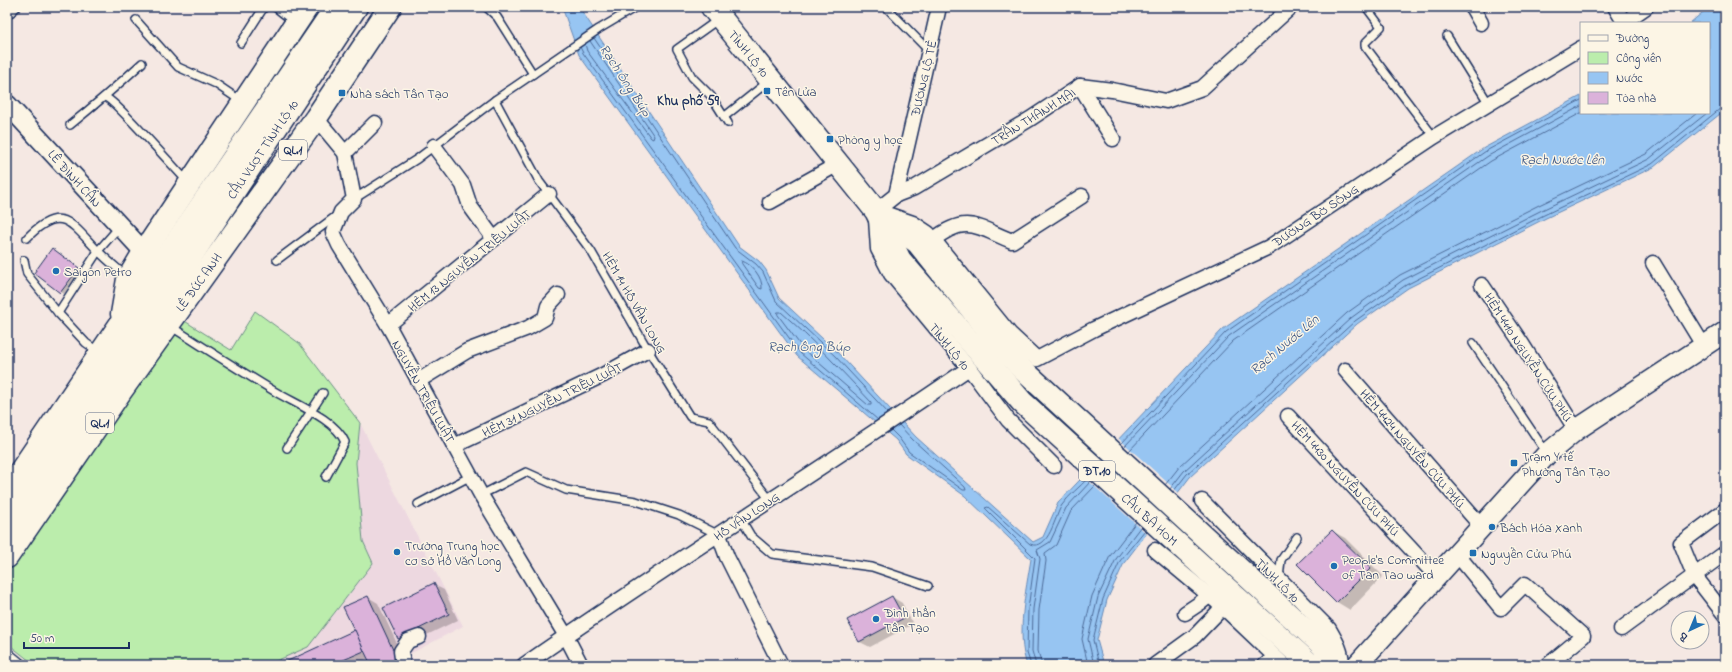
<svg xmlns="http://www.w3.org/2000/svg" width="1732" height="672" font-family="'Indie Flower',sans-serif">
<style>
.built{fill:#edd8e0}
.green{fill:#bbedac;stroke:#6b8e85}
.water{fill:#97c5f2;stroke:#6589b7}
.pier{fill:#f5e8e3}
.shadow{fill:#0003}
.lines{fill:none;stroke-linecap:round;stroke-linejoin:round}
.shore{stroke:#4d6b99;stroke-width:1}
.building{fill:#dbb2da;stroke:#1b2f5e}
.service-casing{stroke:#1b2f5e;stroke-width:10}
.minor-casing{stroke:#1b2f5e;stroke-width:17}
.tertiary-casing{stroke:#1b2f5e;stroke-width:21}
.secondary-casing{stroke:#1b2f5e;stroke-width:23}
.primary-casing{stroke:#1b2f5e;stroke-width:25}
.trunk-casing{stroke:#1b2f5e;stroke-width:25}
.service{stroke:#fcf5e5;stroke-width:7}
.minor{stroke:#fcf5e5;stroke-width:14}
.tertiary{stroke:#fcf5e5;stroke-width:18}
.secondary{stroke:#fcf5e5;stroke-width:20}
.primary{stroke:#fcf5e5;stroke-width:22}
.trunk{stroke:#fcf5e5;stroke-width:22}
.poi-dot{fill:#1f6fb2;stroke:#fcf5e5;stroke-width:1.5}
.labels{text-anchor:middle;stroke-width:3;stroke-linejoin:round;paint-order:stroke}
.shield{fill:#fcf5e5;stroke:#5e6a86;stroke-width:1}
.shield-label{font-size:12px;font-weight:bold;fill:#1b2f5e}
.street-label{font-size:13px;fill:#1b2f5e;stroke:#fcf5e5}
.poi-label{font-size:13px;fill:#1b2f5e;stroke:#fcf5e5;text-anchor:start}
.water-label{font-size:14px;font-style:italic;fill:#3a5483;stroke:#fcf5e5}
.neighbourhood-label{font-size:14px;font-weight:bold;fill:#1b2f5e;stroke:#fcf5e5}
</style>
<rect width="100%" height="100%" fill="#f5e8e3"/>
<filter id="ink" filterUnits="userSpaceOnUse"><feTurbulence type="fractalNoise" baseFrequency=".025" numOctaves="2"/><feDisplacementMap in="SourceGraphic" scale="8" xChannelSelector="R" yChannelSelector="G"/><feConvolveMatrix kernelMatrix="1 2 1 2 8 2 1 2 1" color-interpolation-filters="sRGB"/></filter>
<g filter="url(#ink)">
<polygon class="built" points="360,423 463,626 410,654 416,665 267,665 308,647 373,563 363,541 356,463"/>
<polygon class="green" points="255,311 299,343 360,423 356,463 363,541 373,563 308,647 267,665 35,665 7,643 7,573 183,320 231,350"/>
<path class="water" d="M562,7H579L739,246L759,261L766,270L779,298L838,353L916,437L1033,542L1043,537L1058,503L1223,329L1484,148L1581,96V113H1709V23H1690L1709,7H1725V110L1654,167L1546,218L1408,288L1357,324L1190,477L1124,563L1107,600L1097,640L1104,665H1027C1016,635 1026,590 1031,559L965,496L906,454L896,440L797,356L579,55Z"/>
<polygon class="pier" points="1118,438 1180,494 1148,535 1082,475"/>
<g class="shadow">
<polygon points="56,251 81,270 64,294 35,273"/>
<polygon points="1332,531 1345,538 1383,576 1350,610 1337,602 1299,564"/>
<polygon points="434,585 444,590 458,620 408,644 398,638"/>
<polygon points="368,597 378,603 407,665 372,665 369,658 354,665 281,665 356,631"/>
<polygon points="892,597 902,603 913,624 870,647 860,642 849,620"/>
</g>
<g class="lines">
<g class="shore">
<polyline points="594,38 735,248 756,264 763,272 776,301 835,356 888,413"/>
<polyline points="585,44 587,51 651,138 653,139 654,136 590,41"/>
<polyline points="580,47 583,53 800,353 878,420"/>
<path d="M742,261C752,264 763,278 762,289L759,288L742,264Z"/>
<path d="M778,312H781C813,340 842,371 871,402V405H868L804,350L778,315Z"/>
<polyline points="891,430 899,438 909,452 963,490 966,490 965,487 913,440 899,425"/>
<polyline points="1121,444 1226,332 1486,151 1581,100"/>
<polyline points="1124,447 1229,336 1488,156 1581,106"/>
<polyline points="1129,451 1233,341 1491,161 1581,113"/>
<polyline points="1165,485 1180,466 1347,313 1400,275 1539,205 1646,154 1697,113"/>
<polyline points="1170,489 1184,471 1351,318 1403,280 1542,210 1649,159 1707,113"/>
<polyline points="1173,492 1187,474 1355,321 1406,285 1544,215 1652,164 1721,108 1725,107"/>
<path d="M1031,665L1027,653L1028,609L1035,558L985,508L988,507L1030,544C1049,552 1055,515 1062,505C1069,495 1080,487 1088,478"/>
<polyline points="1036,665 1032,651 1033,609 1040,559 1037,550 1050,542 1066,508 1091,481"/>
<polyline points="1042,665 1038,651 1039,610 1046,561 1045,553 1056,545 1071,511 1096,485"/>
<polyline points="1088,665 1082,639 1092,596 1110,556 1136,522"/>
<polyline points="1094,665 1088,639 1098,597 1116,559 1141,526"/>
<polyline points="1099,665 1093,640 1103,599 1120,561 1145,530"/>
</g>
</g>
<g class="building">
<polygon points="52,248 79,268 60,293 34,273"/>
<polygon points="1332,530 1371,568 1336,603 1297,564"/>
<polygon points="434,583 449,614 398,639 383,608"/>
<polygon points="368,596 400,665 371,665 343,607"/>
<polygon points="892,596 904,618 859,642 847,620"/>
<polygon points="355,630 364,651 332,665 279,665"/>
</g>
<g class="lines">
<defs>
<g id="service">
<polyline points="275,7 294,22"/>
<polyline points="486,7 497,17 533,74"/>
<polyline points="886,7 930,52"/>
<polyline points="1366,7 1381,27 1365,43 1365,46 1434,137"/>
<polyline points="7,16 17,7"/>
<polyline points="719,19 677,49 692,77 711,96 728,123"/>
<polyline points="136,20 178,67 216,84 241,101"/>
<polyline points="1447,36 1489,104"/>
<polyline points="241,43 264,7"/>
<path d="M105,97C114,99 176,170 188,182"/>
<polyline points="495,100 539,181 591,251 648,350 690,417 709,421 770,500"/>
<polyline points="724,117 769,81"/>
<path d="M70,125C95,105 118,85 142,63"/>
<polyline points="354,199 417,159 495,100 599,29 636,7"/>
<path d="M27,238C61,203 71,223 97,250C107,260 117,268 127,277"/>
<polyline points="24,260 27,274 58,313 86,343 99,352"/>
<polyline points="277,260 336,216"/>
<polyline points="58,313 98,251 119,227"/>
<path d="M170,326C205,348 239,370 274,391C295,404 335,419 345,442L326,477"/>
<polyline points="1473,343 1546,452"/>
<polyline points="287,448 323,393"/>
<polyline points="481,495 526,472 566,490 636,501 679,515 719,535"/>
<polyline points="418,504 471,476"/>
<polyline points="741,519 751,536 772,554 872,567 928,586"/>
<polyline points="1279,578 1281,560 1297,537"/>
<polyline points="1260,665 1273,654"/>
</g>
<g id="minor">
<polyline points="1472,7 1481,23"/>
<polyline points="1615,7 1624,22"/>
<polyline points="1623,23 1646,7"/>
<polyline points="1080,86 1113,139"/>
<polyline points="316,118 345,153 354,199 341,212 333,232 339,245 388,325 481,495 566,636 581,665"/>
<polyline points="434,146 463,185 470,206 494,239"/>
<polyline points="345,153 375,123"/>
<polyline points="896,195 914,188 1030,119 1080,86 1112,90 1166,101 1202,88 1291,7"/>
<polyline points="770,202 838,164"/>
<polyline points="876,211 896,195 939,7"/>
<polyline points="887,214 913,223 928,233 1010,334 1037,359 1094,329 1269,247 1434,137 1581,48"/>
<polyline points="876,219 878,249 891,274 969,368 1008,420 1054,466"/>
<path d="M933,240C966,214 977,227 1012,241L1082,196"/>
<polyline points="1653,263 1703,345"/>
<polyline points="1482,285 1522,344 1576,430"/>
<polyline points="388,325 549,194"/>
<polyline points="1345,370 1481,526"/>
<polyline points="418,381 467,351 528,328 545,318 548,306 558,295"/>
<polyline points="1288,416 1436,576"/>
<polyline points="454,446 603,375 648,350"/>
<path d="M1202,501L1329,629C1336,641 1342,651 1342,665"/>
<polyline points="1725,510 1681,543 1694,575 1725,615"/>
<polyline points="719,535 727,557 781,665"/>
<polyline points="1155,550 1223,607 1284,665"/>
<polyline points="1456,553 1501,608 1525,584 1583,636 1548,665"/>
<polyline points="1185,613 1200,603 1210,595"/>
<polyline points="1621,629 1725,553"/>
<polyline points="7,656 18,665"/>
<polyline points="403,665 401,651 408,641 419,637"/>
<path d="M524,665C670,563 822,469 969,368"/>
<polyline points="1155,665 1195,636 1223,607"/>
</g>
<polyline id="tertiary" points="7,104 144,252"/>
<polyline id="secondary" points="1357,665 1547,454 1576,430 1725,332"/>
<g id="primary">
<polyline points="712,7 876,211 900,260 1022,402 1311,665"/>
<polyline points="880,214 918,243 997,341 1023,370 1324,647 1330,665"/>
</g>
<g id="trunk">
<polyline points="122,314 128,279 144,252 307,7"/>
<polyline points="7,491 336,7"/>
<polyline points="7,525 182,270 356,7"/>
<polyline points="7,557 121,391 316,118 390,7"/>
</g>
</defs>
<use href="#service" class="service-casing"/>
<use href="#minor" class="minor-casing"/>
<use href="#tertiary" class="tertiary-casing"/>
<use href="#secondary" class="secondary-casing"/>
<use href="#primary" class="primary-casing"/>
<use href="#trunk" class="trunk-casing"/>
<use href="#service" class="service"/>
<use href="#minor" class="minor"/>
<use href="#tertiary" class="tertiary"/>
<use href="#secondary" class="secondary"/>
<use href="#primary" class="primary"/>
<use href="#trunk" class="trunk"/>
</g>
</g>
<g class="poi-dot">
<rect x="763" y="87" width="8" height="8" rx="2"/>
<rect x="338" y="89" width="8" height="8" rx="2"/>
<rect x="826" y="135" width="8" height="8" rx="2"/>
<circle cx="56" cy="271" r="4"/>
<rect x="1510" y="459" width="8" height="8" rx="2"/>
<circle cx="1492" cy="527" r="4"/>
<circle cx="397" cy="552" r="4"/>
<rect x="1469" y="549" width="8" height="8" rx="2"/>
<circle cx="1334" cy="566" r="4"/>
<circle cx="876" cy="619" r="4"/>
</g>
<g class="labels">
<g class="shield">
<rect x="279" y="140" width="28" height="20" rx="3"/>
<rect x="86" y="413" width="28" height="20" rx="3"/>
<rect x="1079" y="461" width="36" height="20" rx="3"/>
</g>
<g class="shield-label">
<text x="293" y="154">QL.1</text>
<text x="100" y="427">QL.1</text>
<text x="1097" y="475">ĐT.10</text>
</g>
<g class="street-label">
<text transform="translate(749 53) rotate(51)" y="5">TỈNH LỘ 10</text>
<text transform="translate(923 78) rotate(-77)" y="5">ĐƯỜNG LỘ TẺ</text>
<text transform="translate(1033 116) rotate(-32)" y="5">TRẦN THANH MẠI</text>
<text transform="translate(262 149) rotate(-56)" y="5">CẦU VƯỢT TỈNH LỘ 10</text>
<text transform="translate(75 178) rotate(48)" y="5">LÊ ĐÌNH CẨN</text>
<text transform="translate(1315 215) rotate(-34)" y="5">ĐƯỜNG BỜ SÔNG</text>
<text transform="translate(469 260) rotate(-39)" y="5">HẺM 13 NGUYỄN TRIỆU LUẬT</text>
<text transform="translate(198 282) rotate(-54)" y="5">LÊ ĐỨC ANH</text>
<text transform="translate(635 302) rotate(60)" y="5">HẺM 14 HỒ VĂN LONG</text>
<text transform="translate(950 346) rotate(51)" y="5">TỈNH LỘ 10</text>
<text transform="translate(1529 357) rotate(57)" y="5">HẺM 4410 NGUYỄN CỬU PHÚ</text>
<text transform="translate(424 391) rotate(61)" y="5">NGUYỄN TRIỆU LUẬT</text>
<text transform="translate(552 399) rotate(-26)" y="5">HẺM 31 NGUYỄN TRIỆU LUẬT</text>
<text transform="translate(1413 448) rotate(49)" y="5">HẺM 4424 NGUYỄN CỬU PHÚ</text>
<text transform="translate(1346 478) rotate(47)" y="5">HẺM 4430 NGUYỄN CỬU PHÚ</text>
<text transform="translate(746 516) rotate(-34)" y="5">HỒ VĂN LONG</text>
<text transform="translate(1150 519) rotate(42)" y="5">CẦU BÀ HOM</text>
<text transform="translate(1278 580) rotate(45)" y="5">TỈNH LỘ 10</text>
</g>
<g class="poi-label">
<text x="775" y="96">Tên Lửa</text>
<text x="350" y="98">Nhà sách Tân Tạo</text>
<text x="838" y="144">Phòng y học</text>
<text x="64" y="276">Saigon Petro</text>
<text x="1522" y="461">Trạm Y tế<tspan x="1522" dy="15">Phường Tân Tạo</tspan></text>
<text x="1500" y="532">Bách Hóa Xanh</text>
<text x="405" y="550">Trường Trung học<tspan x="405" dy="15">cơ sở Hồ Văn Long</tspan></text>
<text x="1481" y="558">Nguyễn Cửu Phú</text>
<text x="1342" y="564">People's Committee<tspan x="1342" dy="15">of Tan Tao ward</tspan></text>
<text x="884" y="617">Đình thần<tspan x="884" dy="15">Tân Tạo</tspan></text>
</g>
<g class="water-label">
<text transform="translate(626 80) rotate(57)" y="5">Rạch Ông Búp</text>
<text x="1562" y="164">Rạch Nước Lên</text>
<text transform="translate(1284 344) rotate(-40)" y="5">Rạch Nước Lên</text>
<text x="809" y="351">Rạch Ông Búp</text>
</g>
<g class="neighbourhood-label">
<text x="688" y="105">Khu phố 59</text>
</g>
</g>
<rect width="1732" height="672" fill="none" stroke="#fcf5e5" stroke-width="24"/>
<rect x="12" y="12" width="1708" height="648" fill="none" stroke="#1b2f5e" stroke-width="1.5" filter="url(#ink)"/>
<rect x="1580" y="22" width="130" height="92" fill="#fcf5e5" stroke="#a2a6af"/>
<rect x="1588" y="35" width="20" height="6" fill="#fcf5e5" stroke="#a2a6af"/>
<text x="1616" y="42" font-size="12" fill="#1b2f5e">Đường</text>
<rect x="1588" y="52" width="20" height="12" fill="#bbedac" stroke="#a2a6af"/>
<text x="1616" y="62" font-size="12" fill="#1b2f5e">Công viên</text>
<rect x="1588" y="72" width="20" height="12" fill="#97c5f2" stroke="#a2a6af"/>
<text x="1616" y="82" font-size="12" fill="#1b2f5e">Nước</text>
<rect x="1588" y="92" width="20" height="12" fill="#dbb2da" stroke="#a2a6af"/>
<text x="1616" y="102" font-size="12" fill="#1b2f5e">Tòa nhà</text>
<g transform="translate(1690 630) rotate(224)"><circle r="19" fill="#fcf5e5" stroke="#a2a6af"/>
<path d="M0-3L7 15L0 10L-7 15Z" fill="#1f6fb2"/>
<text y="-6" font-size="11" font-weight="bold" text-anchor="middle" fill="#1b2f5e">B</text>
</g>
<path d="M24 642v6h105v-6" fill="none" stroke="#1b2f5e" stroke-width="2"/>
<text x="30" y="642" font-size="12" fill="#1b2f5e" stroke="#fcf5e5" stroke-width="3" paint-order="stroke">50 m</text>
</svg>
